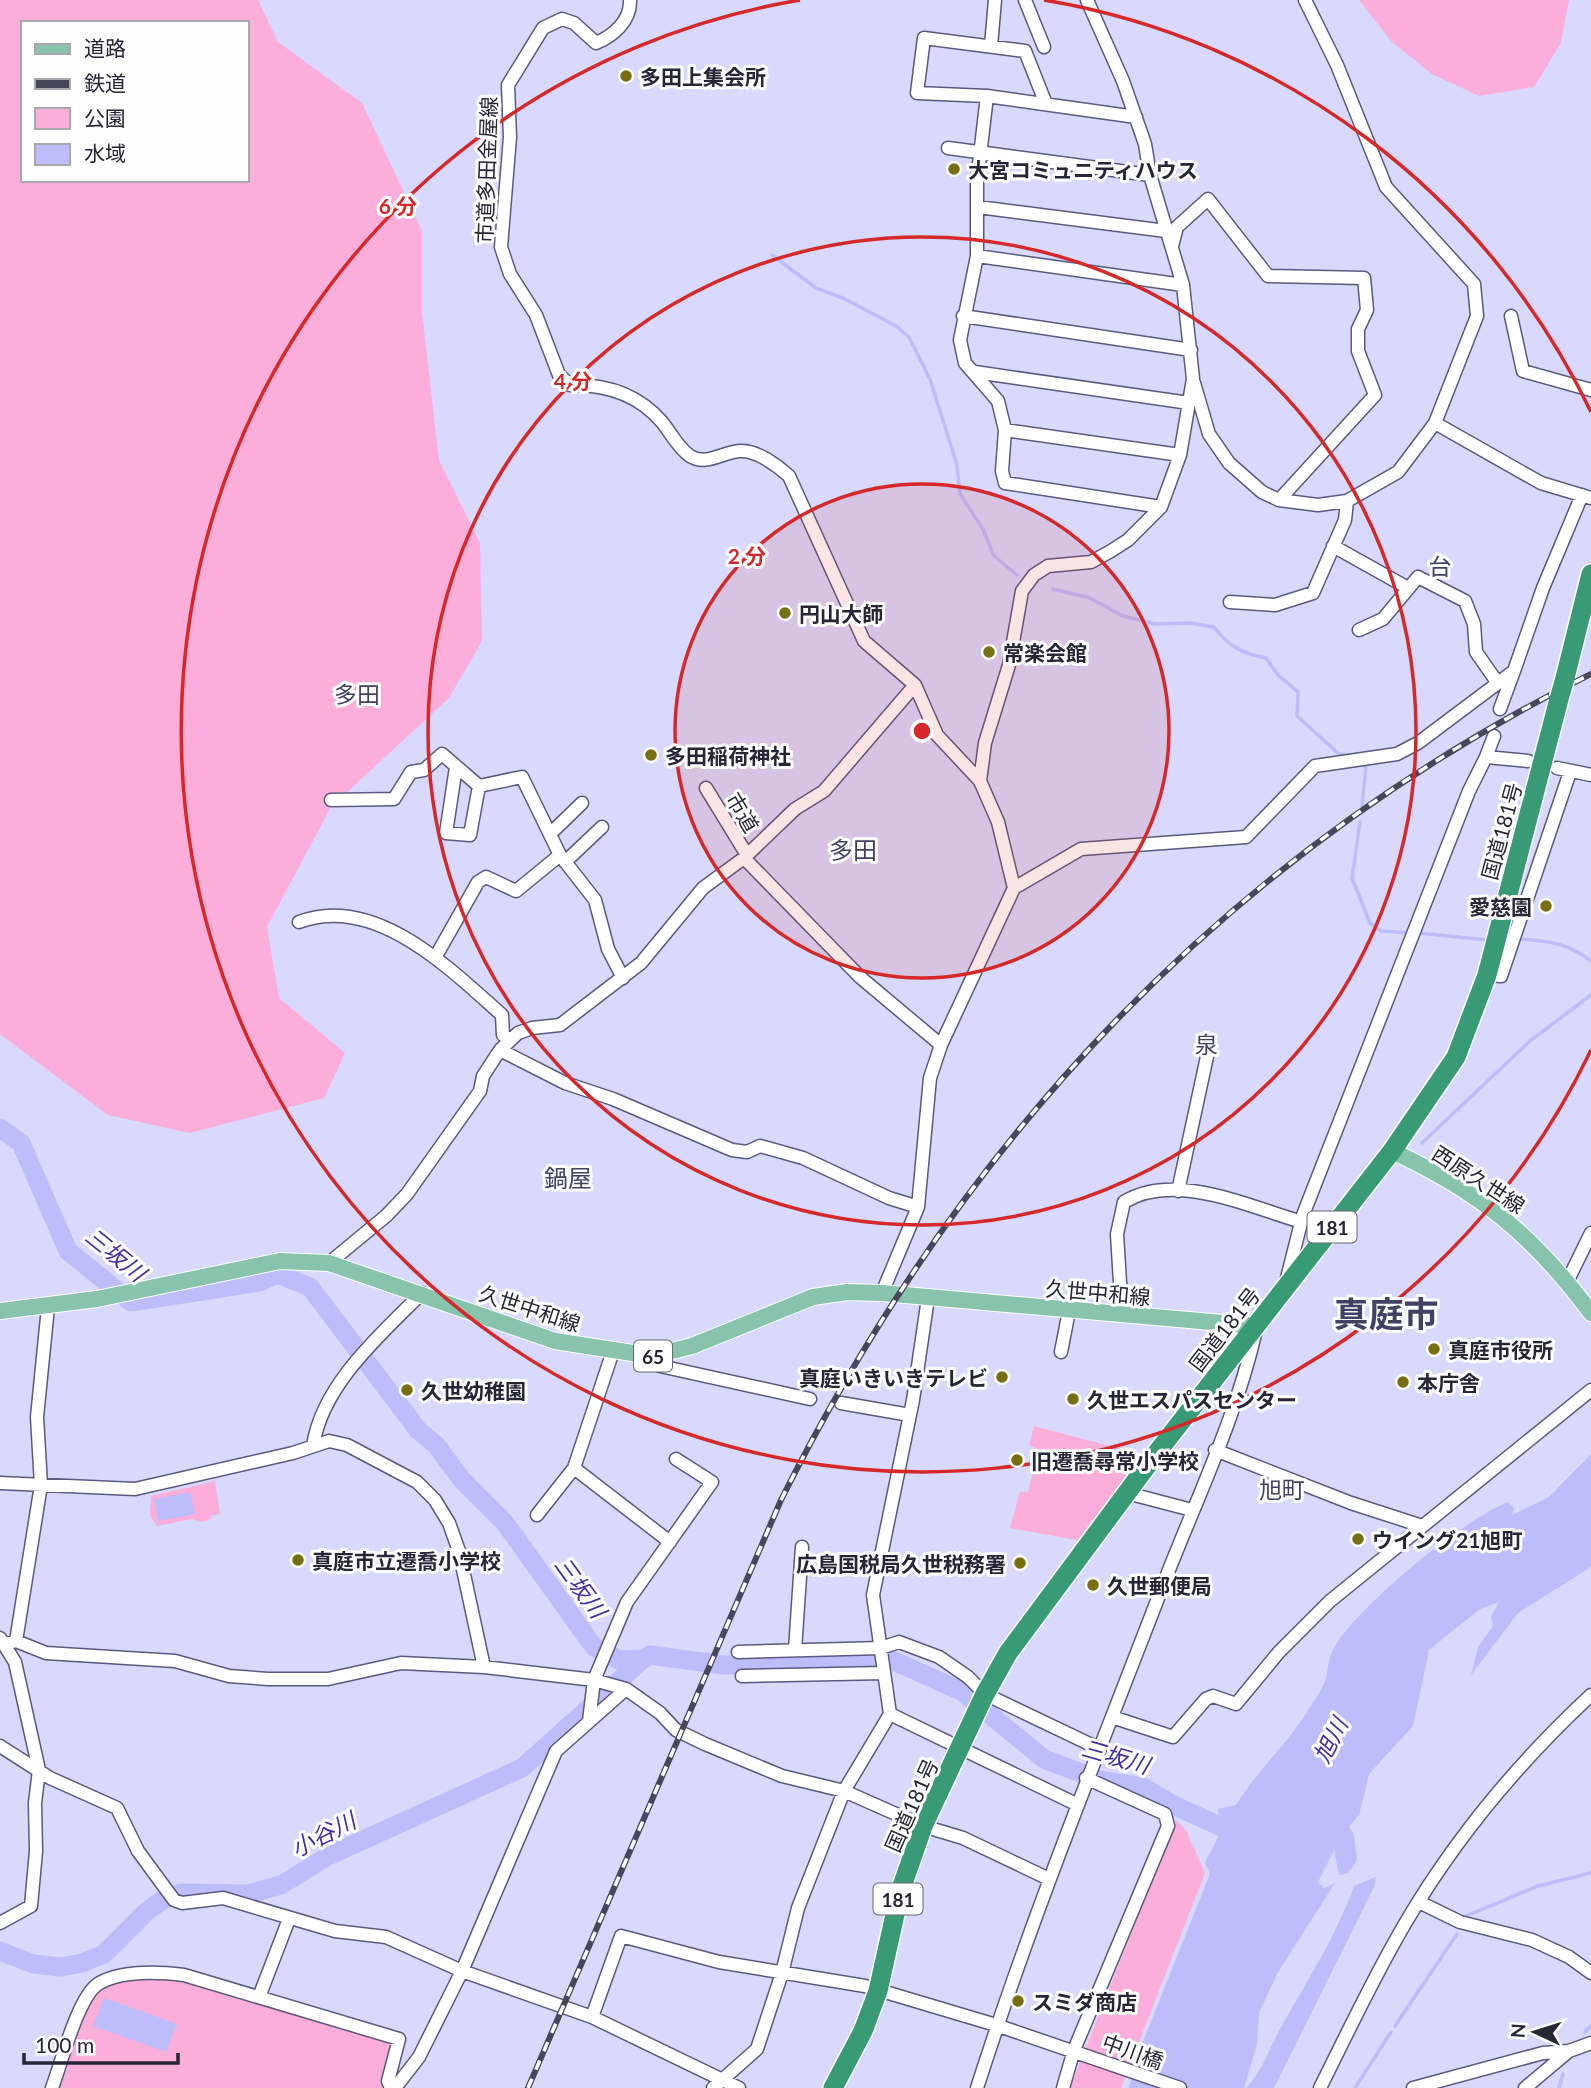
<svg xmlns="http://www.w3.org/2000/svg" width="1591" height="2088" font-family="Lato,'Noto Sans JP',sans-serif">
<style>
.green{fill:#faaed9;fill-rule:evenodd}
.water{fill:#bdbdfc}
.lines{fill:none;stroke-linecap:round;stroke-linejoin:round}
.stream{stroke:#bdbdfc;stroke-width:3.5}
.river{stroke:#bdbdfc;stroke-width:19}
.minor-casing{stroke:#5a597e;stroke-width:15}
.major-casing{stroke:#fff;stroke-width:18}
.highway-casing{stroke:#fff;stroke-width:22}
.minor{stroke:#fff;stroke-width:12}
.major{stroke:#88c3ad;stroke-width:16}
.highway{stroke:#399b76;stroke-width:19}
.rail-casing{stroke:#47475a;stroke-width:6}
.rail{stroke:#fefefe;stroke-width:3.5;stroke-dasharray:10;stroke-linecap:butt}
.highway-bridge-casing{stroke:#fff;stroke-width:22;stroke-linecap:butt}
.highway-bridge{stroke:#399b76;stroke-width:19}
.ring{fill:none;stroke:#d62828;stroke-width:3.5}
.poi-dot{fill:#776f0f;stroke:#fefefe;stroke-width:2.5}
.labels{text-anchor:middle;dominant-baseline:central;stroke-width:6;stroke-linejoin:round;paint-order:stroke}
.shield{fill:#fefefe;stroke:#676772;stroke-width:2}
.shield-label{font-size:19px;font-weight:bold;fill:#262636}
.poi-label{font-size:21px;font-weight:bold;fill:#262636;stroke:#fefefe;text-anchor:start}
.street-label{font-size:21px;fill:#262636;stroke:#fefefe}
.neighbourhood-label{font-size:23px;fill:#424164;stroke:#fefefe}
.water-label{font-size:23px;font-style:italic;fill:#442ca1;stroke:#fefefe}
.quarter-label{font-size:24px;fill:#424164;stroke:#fefefe}
.town-label{font-size:35px;font-weight:bold;fill:#424164;stroke:#fefefe}
.centre{fill:#d62828;stroke:#fefefe;stroke-width:3.5}
.ring-label{font-size:21px;text-anchor:middle;font-weight:bold;fill:#d62828;stroke:#fefefe;stroke-width:6;stroke-linejoin:round;paint-order:stroke}
</style>
<rect width="100%" height="100%" fill="#d8d9fc"/>
<path class="green" d="M0 0H258L278 42 362 103 422 231V313L439 460 480 543 482 641 449 698 331 807 267 927 279 998 345 1053 324 1098 190 1133 108 1115 0 1034ZM23 23H247V180H23Z
M1359 0H1569L1561 43 1534 87 1479 96 1432 74 1391 41Z
M1034 1426 1147 1456 1081 1541 1010 1528 1020 1491 1028 1493 1038 1449 1029 1445Z
M215 1481 220 1514 211 1516V1519L202 1522 192 1519 157 1526 150 1515 151 1496Z
M1176 1820 1186 1830 1205 1873 1121 2088H1070Z
M172 1977 388 2040 392 2045 384 2088H55C65 2063 81 1998 107 1986 127 1977 150 1978 172 1977Z"/>
<path class="water" d="M1591 1454V1567L1518 1613 1471 1675 1478 1647 1493 1626 1491 1617 1499 1602 1480 1609 1429 1650 1413 1726 1369 1774 1359 1815 1349 1827 1354 1834 1357 1860 1348 1873 1339 1875 1334 1850 1318 1882 1324 1888 1335 1883 1277 1974 1259 2013 1257 2044 1244 2088H1129L1138 2054 1210 1874 1205 1862 1220 1834 1218 1809 1236 1805C1257 1770 1289 1743 1310 1707 1315 1699 1326 1684 1327 1674 1328 1665 1330 1653 1336 1644 1364 1602 1461 1521 1508 1502L1514 1508 1512 1515 1549 1497Z
M190 1492 195 1514 158 1521 154 1499Z
M1376 1877 1374 1887 1274 2088H1246C1262 2072 1268 2051 1279 2031 1305 1984 1336 1937 1354 1886Z
M104 1998 177 2024 166 2052 93 2026Z"/>
<g class="lines">
<path class="stream" d="M772 255 816 288 845 299 896 326 909 337 930 379 957 465 960 494 983 529 994 556 1017 575
M1053 589 1090 598 1123 616 1155 624 1190 623 1214 627C1229 647 1242 653 1266 658L1278 675 1298 692 1297 716 1339 754 1348 756
M1362 806 1366 766
M1360 822 1352 878 1370 923 1381 931 1411 933
M1418 933 1488 940
M1519 939C1548 941 1568 943 1591 961
M1422 1143 1530 1041 1591 995
M1466 1916 1538 1886 1591 1873
M1395 2026 1457 1934
M1585 2032 1591 2026
M1355 2088 1391 2032
M1559 2088 1563 2074"/>
<path class="river" d="M0 1128 21 1143 68 1251 131 1302 260 1282 277 1274 310 1287 418 1430 436 1445 462 1480 505 1523 594 1647 619 1660 643 1659 650 1655 724 1665 894 1661 961 1691 1044 1759 1099 1780 1143 1787 1175 1806 1242 1836
M0 1951 33 1964 61 1967 82 1963 104 1954 147 1911 164 1899 181 1893 248 1894 281 1885 328 1856 522 1768 643 1659"/>
<g class="minor-casing">
<path id="minor" d="M630 0C631 21 613 36 596 43L574 23 562 19 543 28 508 85 510 137 501 247 510 274 536 315 559 375 570 385C605 384 638 394 662 422 671 433 678 448 690 456 707 467 725 450 742 451 758 451 778 466 789 476L864 641 915 685 937 735 980 781 998 822 1014 888
M1025 0 1044 47
M991 46 995 0
M987 96 917 93 924 38 1025 51 1046 104
M1136 117 987 96 977 181V256L960 340 965 363 998 401 1005 430 1002 471 1005 483 1161 507
M948 148 1150 175
M978 207 1166 231
M1172 246 1177 227 1208 199 1268 276 1364 278 1367 310 1358 329V351L1375 395 1279 500
M977 256 1183 285
M963 316 1191 350
M1511 316 1523 371 1591 390
M975 372 1189 403
M1194 383 1209 434 1229 463 1262 492 1279 500 1318 505 1347 501 1398 472 1435 423 1477 316 1474 284 1386 187 1337 65 1305 0
M1435 423 1541 483 1591 498
M1005 430 1180 455
M1333 546 1408 588
M1230 602 1275 605 1313 593 1345 520 1347 501
M1359 630 1383 619 1418 577 1465 601 1474 624 1476 652 1497 682
M1500 709 1514 671
M1486 757 1494 736
M456 767 446 833 470 835 479 786
M1557 768 1591 775
M980 781 985 743 1009 665 1022 591 1034 575 1048 566 1091 562 1111 551 1128 540 1161 507 1180 455 1193 379 1183 285 1150 175 1145 144 1123 81 1087 0
M706 788 747 855
M331 800 394 799 411 772 424 770 442 754 479 786 522 777 560 855 595 900 608 949 623 978
M550 834 582 803
M744 858 860 977 941 1045
M565 862 602 827
M299 922C375 893 450 969 502 1015L503 1035 510 1040
M436 956 478 882 486 877 516 891 560 855
M1487 975 1501 976 1570 772
M500 1050 565 1083 613 1099 732 1150 747 1152 760 1146 803 1158 889 1198 918 1207
M1178 1191 1208 1052
M329 1263 386 1216 407 1194 480 1091 483 1076 500 1050 518 1033 532 1028 560 1025 641 963 703 888 744 858 795 809 824 791 915 685
M1286 1282 1303 1215 1469 791 1486 757 1528 761
M1567 1282 1591 1233
M882 1293 918 1207 930 1078 941 1045 1014 888 1081 849 1246 837 1315 766 1397 754 1418 743 1514 671 1543 588 1582 495
M1122 1315 1117 1234 1124 1202C1175 1171 1250 1207 1302 1222
M1061 1352 1069 1311
M652 1356 660 1366 810 1399
M841 1403 910 1415
M313 1446C322 1385 380 1335 422 1293
M1215 1450 1351 1503 1422 1526
M574 1468 670 1542
M0 1483 135 1489 293 1453 329 1441 347 1445 417 1482 435 1500 449 1523 459 1551 484 1667
M1127 1493 1192 1510
M537 1515 574 1468 613 1351
M16 1641 41 1485 37 1417 48 1307
M5 1644 16 1641 46 1653 175 1661 229 1676 268 1679H328L401 1663 484 1667 594 1680 626 1689 660 1713 676 1730 705 1744 782 1776 844 1791 923 1826 963 1838 1049 1879
M795 1650 802 1547
M738 1652 881 1648 899 1642 939 1657 968 1677 985 1694 1100 1749
M742 1676 884 1673
M890 1714 1076 1804
M1112 1717 1173 1737 1206 1699 1213 1696 1236 1704 1279 1652 1330 1601 1591 1390
M589 1721 594 1680 627 1602 712 1482 676 1459
M0 1746 50 1778 117 1808 138 1851 174 1900 182 1903 223 1898 335 1931 386 1937 462 1971 592 2017 739 2088
M1419 1902 1460 1922 1532 1940 1569 1957 1591 1973
M0 1923 31 1906 36 1851 35 1803 39 1770 15 1662 0 1638
M259 1997 289 1919
M592 2017 621 1936 719 1962 865 1986 996 2025 1180 2088
M52 2088C61 2064 78 1997 98 1984 121 1970 159 1972 184 1975L399 2039 388 2081 391 2088
M395 2088 419 2057 462 1971 556 1751 626 1689
M713 2088 757 2049 782 1973 798 1908 844 1791 890 1714 873 1595 913 1400 928 1298
M977 2088C1032 1916 1100 1749 1165 1580 1197 1498 1237 1415 1256 1330
M1063 2088 1074 2050 1168 1826 1165 1814 1086 1778
M1320 2088C1348 2032 1374 1976 1406 1922 1455 1839 1520 1761 1591 1695
M1413 2088 1543 2053 1569 2051
M1525 2088 1569 2051 1591 2043"/>
</g>
<g class="major-casing">
<path id="major" d="M1392 1151C1480 1192 1533 1235 1591 1313
M0 1311 97 1299 280 1261 329 1263 555 1341 652 1356 692 1346 813 1297 847 1292 882 1293 1257 1326"/>
</g>
<g class="highway-casing">
<path id="highway" d="M1565 678 1591 574
M833 2088 863 2031 878 1991 900 1892 923 1826 985 1694 1008 1653 1155 1455 1392 1151 1456 1057 1487 975 1559 699"/>
</g>
<use href="#minor" class="minor"/>
<use href="#major" class="major"/>
<use href="#highway" class="highway"/>
<g class="rail-casing">
<path id="rail" d="M528 2088 781 1500C963 1137 1226 856 1591 674"/>
</g>
<use href="#rail" class="rail"/>
<g class="highway-bridge-casing">
<path id="highway-bridge" d="M1559 699 1565 678"/>
</g>
<use href="#highway-bridge" class="highway-bridge"/>
</g>
<circle cx="922" cy="731" r="247" fill="#d62828" fill-opacity=".12"/>
<g class="ring">
<circle cx="922" cy="731" r="247"/>
<circle cx="922" cy="731" r="494"/>
<path d="M1591 1050A741 741 0 1 1 800 0M1044 0A741 741 0 0 1 1591 412"/>
</g>
<g class="poi-dot">
<circle cx="626" cy="76" r="7"/>
<circle cx="954" cy="169" r="7"/>
<circle cx="785" cy="613" r="7"/>
<circle cx="989" cy="652" r="7"/>
<circle cx="651" cy="755" r="7"/>
<circle cx="1546" cy="906" r="7"/>
<circle cx="1434" cy="1349" r="7"/>
<circle cx="1002" cy="1377" r="7"/>
<circle cx="1403" cy="1382" r="7"/>
<circle cx="407" cy="1390" r="7"/>
<circle cx="1073" cy="1399" r="7"/>
<circle cx="1017" cy="1460" r="7"/>
<circle cx="1358" cy="1539" r="7"/>
<circle cx="298" cy="1560" r="7"/>
<circle cx="1020" cy="1563" r="7"/>
<circle cx="1093" cy="1585" r="7"/>
<circle cx="1018" cy="2001" r="7"/>
</g>
<g class="labels">
<g class="shield">
<rect x="1307.5" y="1211.5" width="49" height="31" rx="5"/>
<rect x="634" y="1340.5" width="38" height="31" rx="5"/>
<rect x="873.5" y="1883.5" width="49" height="31" rx="5"/>
</g>
<g class="shield-label">
<text x="1332" y="1227">181</text>
<text x="653" y="1356">65</text>
<text x="898" y="1899">181</text>
</g>
<g class="poi-label">
<text x="640" y="76">多田上集会所</text>
<text x="968" y="169">大宮コミュニティハウス</text>
<text x="799" y="613">円山大師</text>
<text x="1003" y="652">常楽会館</text>
<text x="665" y="755">多田稲荷神社</text>
<text x="1532" y="906" text-anchor="end">愛慈園</text>
<text x="1448" y="1349">真庭市役所</text>
<text x="988" y="1377" text-anchor="end">真庭いきいきテレビ</text>
<text x="1417" y="1382">本庁舎</text>
<text x="421" y="1390">久世幼稚園</text>
<text x="1087" y="1399">久世エスパスセンター</text>
<text x="1031" y="1460">旧遷喬尋常小学校</text>
<text x="1372" y="1539">ウイング21旭町</text>
<text x="312" y="1560">真庭市立遷喬小学校</text>
<text x="1006" y="1563" text-anchor="end">広島国税局久世税務署</text>
<text x="1107" y="1585">久世郵便局</text>
<text x="1032" y="2001">スミダ商店</text>
</g>
<g class="street-label">
<text transform="translate(486 170) rotate(-88)">市道多田金屋線</text>
<text transform="translate(743 812) rotate(59)">市道</text>
<text transform="translate(1501 831) rotate(-75)">国道181号</text>
<text transform="translate(1479 1179) rotate(33)">西原久世線</text>
<text transform="translate(1098 1292) rotate(5)">久世中和線</text>
<text transform="translate(530 1308) rotate(18)">久世中和線</text>
<text transform="translate(1224 1329) rotate(-52)">国道181号</text>
<text transform="translate(911 1805) rotate(-66)">国道181号</text>
<text transform="translate(1133 2051) rotate(20)">中川橋</text>
</g>
<g class="neighbourhood-label">
<text x="1440" y="566">台</text>
<text x="357" y="694">多田</text>
<text x="1206" y="1044">泉</text>
<text x="1282" y="1489">旭町</text>
</g>
<g class="water-label">
<text transform="translate(116 1254) rotate(39)">三坂川</text>
<text transform="translate(581 1587) rotate(54)">三坂川</text>
<text transform="translate(1330 1740) rotate(-63)">旭川</text>
<text transform="translate(1116 1756) rotate(16)">三坂川</text>
<text transform="translate(323 1834) rotate(-27)">小谷川</text>
</g>
<g class="quarter-label">
<text x="853" y="849">多田</text>
<text x="568" y="1177">鍋屋</text>
</g>
<g class="town-label">
<text x="1386" y="1313">真庭市</text>
</g>
</g>
<circle cx="922" cy="731" r="10" class="centre"/>
<g class="ring-label">
<text x="398" y="214">6 分</text>
<text x="573" y="389">4 分</text>
<text x="747" y="564">2 分</text>
</g>
<rect x="21" y="21" width="228" height="161" fill="#fefefe" stroke="#a8a8ae" stroke-width="2"/>
<rect x="35" y="44" width="35" height="10" fill="#88c3ad" stroke="#a8a8ae" stroke-width="2"/>
<text x="84" y="56" font-size="21" fill="#262636">道路</text>
<rect x="35" y="79" width="35" height="10" fill="#47475a" stroke="#a8a8ae" stroke-width="2"/>
<text x="84" y="91" font-size="21" fill="#262636">鉄道</text>
<rect x="35" y="108" width="35" height="21" fill="#faaed9" stroke="#a8a8ae" stroke-width="2"/>
<text x="84" y="126" font-size="21" fill="#262636">公園</text>
<rect x="35" y="144" width="35" height="21" fill="#bdbdfc" stroke="#a8a8ae" stroke-width="2"/>
<text x="84" y="161" font-size="21" fill="#262636">水域</text>
<g transform="translate(1535 2032) rotate(274)" stroke="#fefefe" stroke-width="5" paint-order="stroke">
<path d="M0-5L12 26L0 18L-12 26Z" fill="#262636"/>
<text y="-10" font-size="19" font-weight="bold" text-anchor="middle" fill="#262636">N</text>
</g>
<path d="M24 2053v10h154v-10" fill="none" stroke="#262636" stroke-width="3.5"/>
<text x="35" y="2053" font-size="21" fill="#262636" stroke="#fefefe" stroke-width="5" paint-order="stroke">100 m</text>
</svg>
